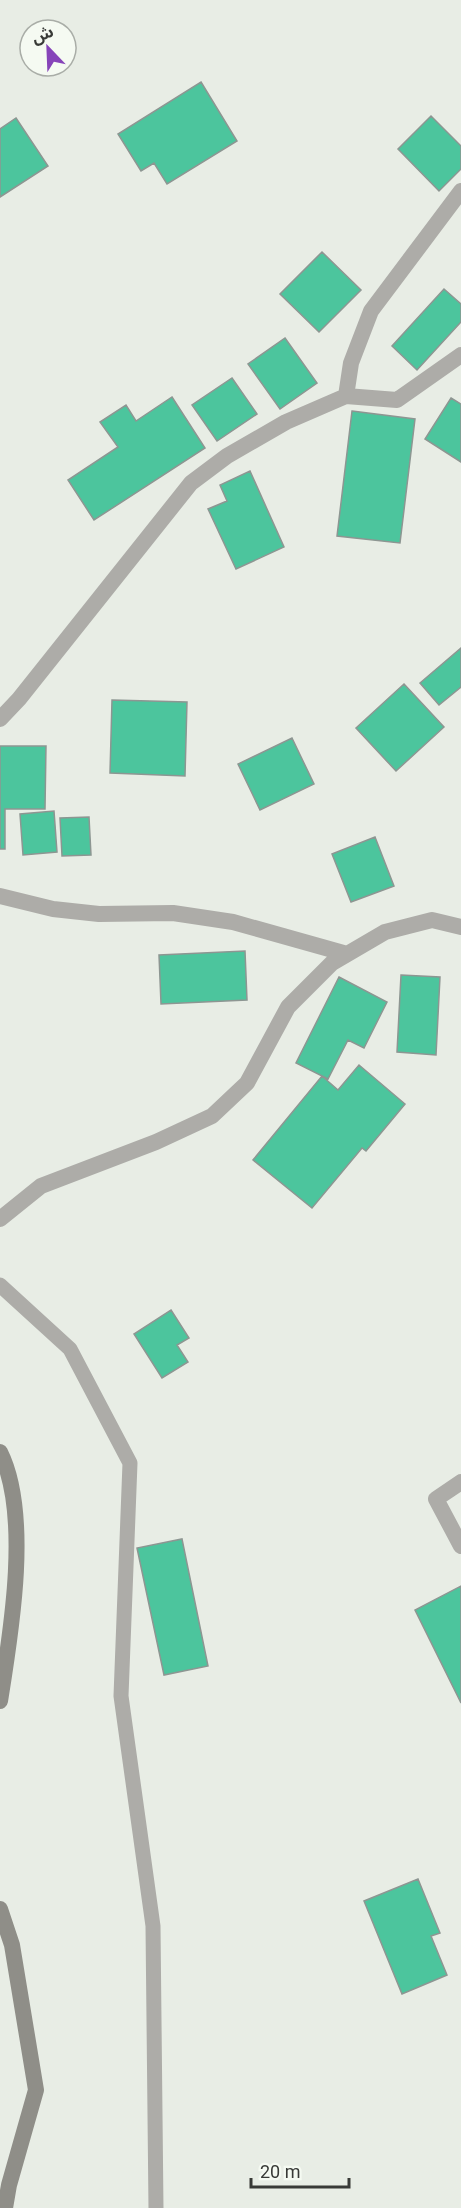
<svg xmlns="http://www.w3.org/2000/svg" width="461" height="2208" font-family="Roboto,'Noto Sans Arabic',sans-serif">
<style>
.building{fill:#4cc59d;stroke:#8d9692;stroke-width:1.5}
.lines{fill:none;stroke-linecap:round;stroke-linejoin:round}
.service{stroke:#adaca8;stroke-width:15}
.minor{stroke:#adaca8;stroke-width:16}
.secondary{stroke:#8f8e88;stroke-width:16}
</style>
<rect width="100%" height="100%" fill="#e8ede5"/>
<path class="building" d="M201 82 237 141 167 184 154 163 141 171 118 134Z
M431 116 461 146V169L439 191 398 149Z
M16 118 48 166 0 197V129Z
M322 252 361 290 319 332 280 294Z
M444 289 461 304V322L417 370 392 346Z
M285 338 317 383 280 409 248 364Z
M232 378 257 414 217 441 192 405Z
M172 397 205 448 94 520 68 480 118 447 100 422 126 405 136 421Z
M451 398 461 404V462L425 439Z
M352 411 415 419 400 543 337 536Z
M250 471 284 547 236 569 208 509 227 501 220 485Z
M461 648V687L439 705 420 683Z
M404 684 444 727 396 771 356 728Z
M112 700 187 702 185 776 110 773Z
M292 738 314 784 260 810 238 764Z
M0 746H46L45 809H5V849H0Z
M54 811 57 852 23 855 20 814Z
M89 817 91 855 62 856 60 818Z
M375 837 394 886 351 902 332 854Z
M245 951 247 1000 161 1004 159 955Z
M401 975 440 977 436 1055 397 1052Z
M339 977 387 1002 364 1048 348 1040 328 1079 296 1063Z
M359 1065 405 1104 366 1151 362 1148 312 1208 253 1160 322 1076 338 1090Z
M171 1310 189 1338 177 1345 188 1362 162 1378 134 1334Z
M182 1539 208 1666 164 1675 137 1548Z
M461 1586V1703L415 1610Z
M418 1879 440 1933 431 1936 447 1975 402 1994 364 1901Z"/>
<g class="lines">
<path class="service" d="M0 1285 70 1349 130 1463 121 1696 153 1926 156 2208"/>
<path class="minor" d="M346 396 351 363 371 311 461 191
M0 719 19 699 191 483 227 456 286 422 346 396 397 400 461 355
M0 896 53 909 99 914 173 913 233 922 347 954
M0 1219 41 1186 156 1142 212 1116 247 1083 288 1007 332 963 385 932 432 920 461 927
M461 1482 436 1499 461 1546"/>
<path class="secondary" d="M0 1452C31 1514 11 1633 0 1701
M0 1909 12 1945 36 2090 9 2185 5 2208"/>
</g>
<g transform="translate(48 48) rotate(337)"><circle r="28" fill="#f5faf2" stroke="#a9ada7" stroke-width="1.5"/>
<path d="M0-4.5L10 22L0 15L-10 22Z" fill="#8644b9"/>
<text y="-9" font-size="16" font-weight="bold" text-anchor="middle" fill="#383a37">ش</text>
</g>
<path d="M251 2178v9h98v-9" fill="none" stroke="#383a37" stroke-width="3"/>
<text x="260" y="2178" font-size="18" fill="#383a37" stroke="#f5faf2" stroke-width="4.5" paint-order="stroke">20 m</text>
</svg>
